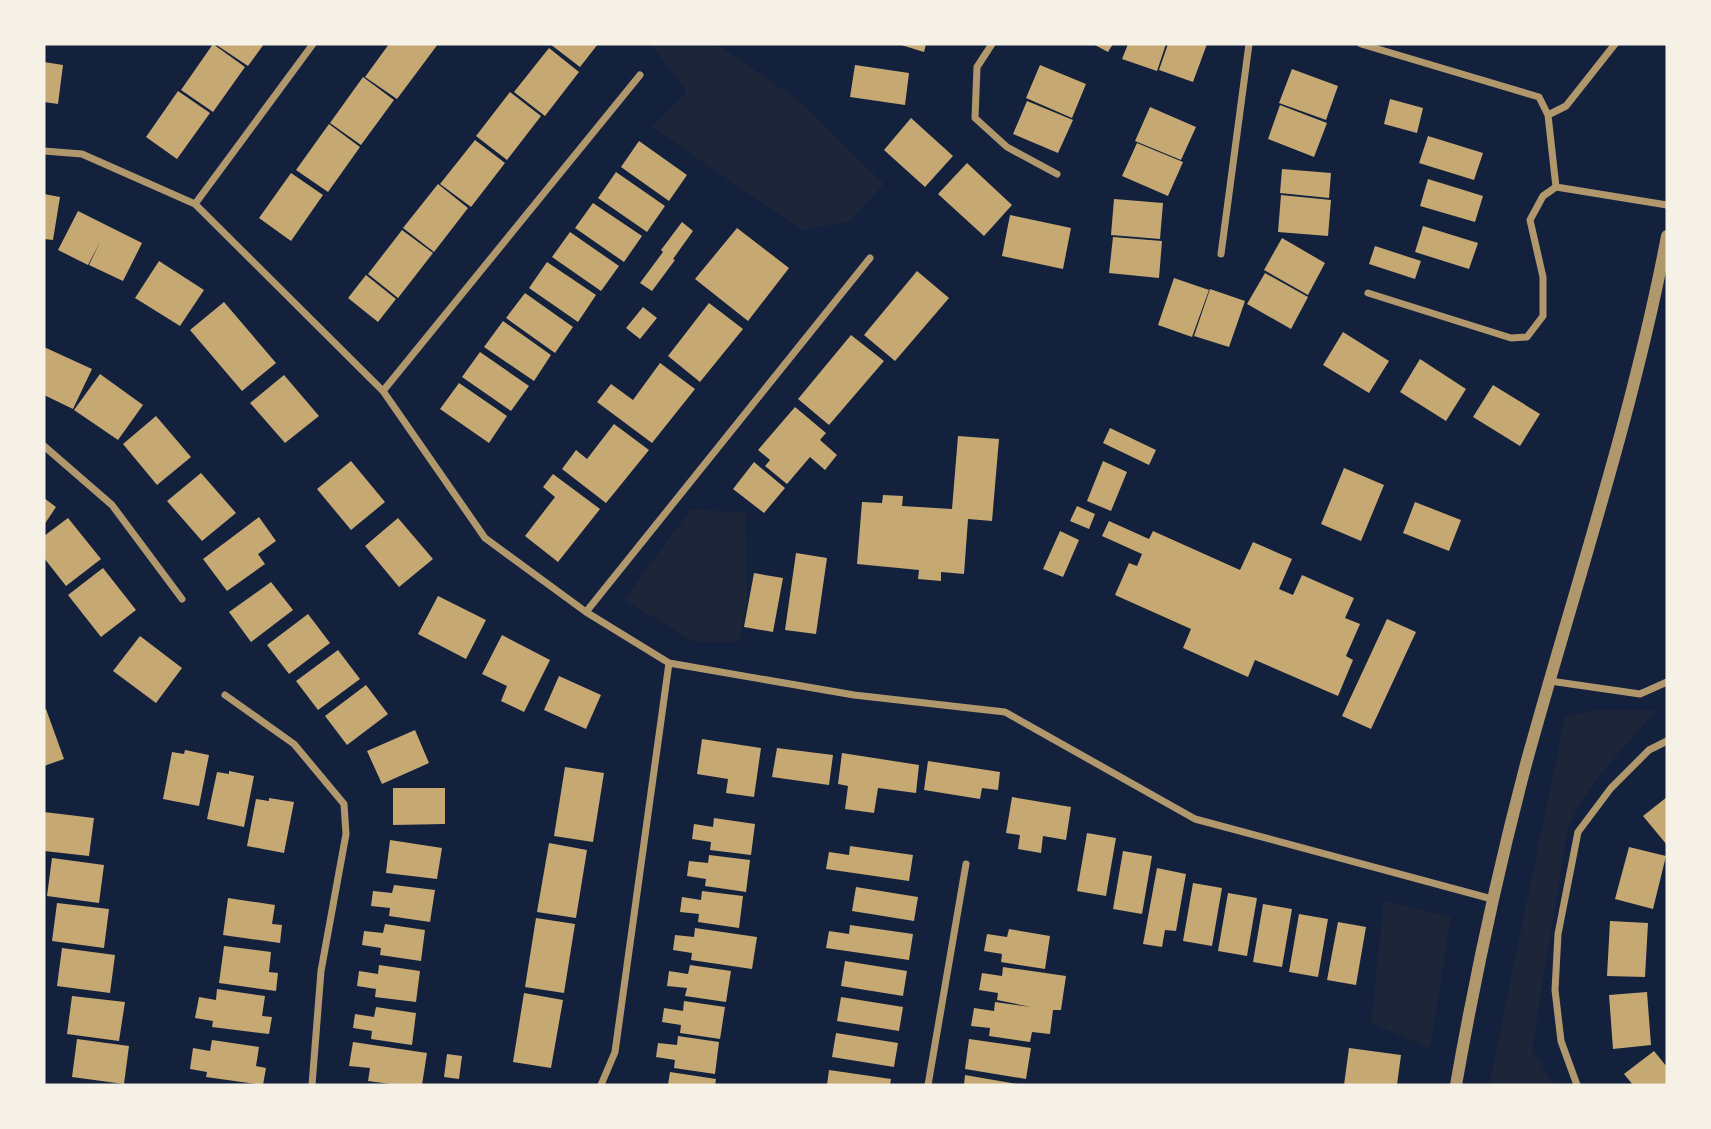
<svg xmlns="http://www.w3.org/2000/svg" width="1711" height="1129" font-family="'Sofia Sans Condensed',sans-serif">
<style>
.green{fill:#1d2539}
.building{fill:#c6a872}
.lines{fill:none;stroke-linecap:round;stroke-linejoin:round}
.minor{stroke:#b1986c;stroke-width:7}
.tertiary{stroke:#b1986c;stroke-width:12}
</style>
<rect width="100%" height="100%" fill="#14213d"/>
<path class="green" d="M651 44H716L798 100 884 184 850 221 802 230 652 127 687 92Z
M691 509 746 513 747 601 739 642H695L624 600Z
M1593 710H1656L1598 777 1568 825 1532 1050 1555 1085H1489L1565 717Z
M1384 900 1451 917 1430 1048 1371 1023Z"/>
<path class="building" d="M213 44 245 67 213 112 181 90Z
M215 44H264L248 66Z
M389 44H438L397 99 365 77Z
M550 44H598L580 67Z
M898 44H926L924 52Z
M1093 44H1113L1108 52Z
M1128 44H1166L1157 71 1122 59Z
M1168 44H1207L1193 82 1159 70Z
M549 48 579 72 545 116 514 92Z
M44 62 63 65 58 104 44 102Z
M855 65 909 73 905 105 850 97Z
M1040 65 1086 84 1072 118 1026 98Z
M1292 69 1338 86 1326 120 1279 103Z
M363 77 394 100 361 145 330 123Z
M178 91 210 113 177 159 146 137Z
M510 92 541 116 507 160 476 136Z
M1390 99 1423 108 1417 133 1384 124Z
M1027 101 1073 120 1058 153 1013 134Z
M1280 105 1327 123 1314 157 1268 139Z
M1150 107 1196 127 1181 160 1135 141Z
M911 118 953 156 925 187 884 150Z
M329 124 360 147 328 192 296 170Z
M1428 136 1483 153 1474 180 1419 163Z
M475 140 505 163 471 207 440 184Z
M639 141 687 175 669 201 621 167Z
M1137 143 1183 162 1168 196 1122 176Z
M967 163 1012 205 984 236 938 194Z
M1282 169 1331 173 1329 198 1280 193Z
M616 172 665 206 647 232 598 198Z
M291 173 323 195 291 241 259 218Z
M1428 179 1483 196 1475 222 1420 206Z
M438 184 468 208 434 252 403 228Z
M44 194 60 197 53 240 44 239Z
M1281 195 1331 200 1328 236 1278 232Z
M1114 199 1163 203 1160 239 1111 235Z
M593 203 642 236 624 262 575 228Z
M78 211 142 243 123 281 89 265 100 242 88 265 58 250Z
M1010 215 1071 228 1063 269 1002 256Z
M682 222 693 231 673 259 675 260 652 291 640 283 663 252 661 250Z
M1423 226 1478 243 1469 269 1415 252Z
M737 228 789 268 748 321 695 279Z
M402 230 433 253 398 298 368 274Z
M570 232 619 266 601 291 552 257Z
M1113 237 1162 241 1159 278 1109 273Z
M1282 238 1325 263 1308 295 1264 270Z
M1375 246 1421 261 1415 279 1369 264Z
M159 261 204 290 180 326 135 298Z
M547 262 596 295 578 322 529 288Z
M917 271 949 298 895 361 864 335Z
M1265 273 1308 297 1291 329 1247 304Z
M366 275 396 299 378 322 348 298Z
M1174 278 1209 290 1192 337 1158 325Z
M1210 289 1245 301 1229 347 1194 336Z
M525 293 573 327 555 353 506 318Z
M224 302 276 363 242 391 190 330Z
M709 303 743 329 700 382 668 356Z
M643 307 657 318 640 339 626 328Z
M503 321 551 355 534 381 484 347Z
M1343 332 1389 361 1369 393 1323 365Z
M851 335 884 361 829 425 798 399Z
M44 347 92 369 73 409 44 395Z
M480 352 529 386 511 411 462 377Z
M1420 359 1466 389 1446 421 1400 392Z
M660 363 695 389 652 443 597 402 611 384 633 400Z
M100 374 143 405 118 440 74 410Z
M284 375 319 416 285 443 250 403Z
M459 383 507 416 489 443 440 409Z
M1493 385 1540 414 1520 446 1473 417Z
M795 407 826 433 820 440 837 455 825 470 810 457 787 484 765 466 770 460 758 450Z
M156 416 191 457 157 485 123 444Z
M614 424 649 450 606 503 562 469 576 450 587 459Z
M1110 428 1156 450 1149 465 1103 443Z
M958 436 999 439 992 521 968 519 964 574 941 572V581L918 579 919 570 857 564 862 502 882 503 883 495 903 496 902 506 952 509Z
M351 461 385 502 351 530 317 489Z
M1103 461 1127 472 1111 511 1087 501Z
M754 462 785 488 764 513 733 489Z
M1344 468 1384 485 1361 541 1321 524Z
M201 473 236 513 202 541 167 501Z
M553 474 600 509 558 562 525 536 555 497 543 487Z
M44 498 56 507 44 525Z
M1415 502 1461 520 1449 551 1403 533Z
M1077 506 1095 514 1089 529 1070 521Z
M259 517 276 541 258 554 265 564 227 591 203 559Z
M68 518 101 559 66 586 44 558V536Z
M398 518 433 559 399 587 365 546Z
M1109 521 1149 539 1153 531 1240 570 1253 542 1292 559 1279 589 1293 595 1302 575 1354 598 1345 618 1360 624 1346 656 1353 660 1338 696 1255 660 1248 677 1183 648 1191 629 1115 595 1129 563 1137 566 1142 554 1102 536Z
M1060 531 1079 540 1063 577 1043 569Z
M796 553 827 558 816 634 785 630Z
M103 568 136 610 101 637 68 595Z
M754 573 783 578 773 632 744 627Z
M271 582 293 610 251 642 229 612Z
M438 596 486 620 466 659 418 634Z
M308 614 330 643 289 674 267 645Z
M1387 619 1416 632 1371 729 1342 716Z
M502 635 550 660 524 712 501 701 507 686 482 674Z
M140 636 182 668 156 703 113 671Z
M338 650 360 679 318 710 296 681Z
M559 676 601 695 586 729 544 710Z
M366 685 388 714 347 745 325 716Z
M46 709 64 759 44 766V710Z
M415 730 429 763 382 784 367 751Z
M702 739 761 748 754 797 726 793 728 779 697 774Z
M777 748 833 755 829 785 772 777Z
M185 750 209 755 199 806 163 799 172 752 184 754Z
M842 753 919 765 916 793 878 788 874 813 845 809 848 786 838 784Z
M928 761 1000 772 998 790 982 788 980 799 924 790Z
M565 767 604 773 593 842 554 836Z
M229 771 254 776 244 827 207 819 217 772 229 774Z
M393 788H445V824L393 825Z
M1012 797 1071 807 1066 840 1043 836 1041 853 1018 849 1020 835 1006 833Z
M1667 797V845L1643 816Z
M269 798 294 802 284 853 247 846 256 799 269 801Z
M44 812 94 818 89 856 44 851Z
M714 818 755 824 751 855 710 850 711 842 692 839 694 824 713 827Z
M1087 833 1116 838 1106 896 1077 891Z
M390 840 442 848 437 879 386 873Z
M549 843 587 850 576 918 537 912Z
M850 846 913 855 909 881 826 869 829 852 849 855Z
M1629 847 1666 856 1653 909 1615 899Z
M1123 851 1152 856 1142 914 1113 909Z
M709 855 750 860 746 892 705 886 706 879 687 876 689 861 708 863Z
M52 858 104 865 99 903 47 896Z
M1157 868 1186 874 1176 931 1165 930 1162 947 1143 944Z
M1193 883 1222 888 1212 946 1183 941Z
M394 885 435 890 430 922 389 916 390 908 371 906 373 891 392 893Z
M856 887 918 897 914 921 852 911Z
M702 891 743 896 739 928 698 922 699 914 680 912 682 897 701 900Z
M1228 893 1257 898 1247 956 1218 951Z
M228 898 275 905 272 924 282 925 280 943 223 935Z
M57 903 109 909 104 948 52 941Z
M1263 904 1292 909 1282 967 1253 962Z
M1299 914 1328 919 1318 977 1289 972Z
M536 918 575 924 564 993 525 987Z
M1610 921 1648 923 1645 977 1607 976Z
M1338 922 1366 927 1356 985 1327 980Z
M385 924 425 930 421 961 380 955 381 948 362 945 364 931 383 933Z
M850 925 913 934 909 960 826 948 829 931 849 934Z
M695 928 757 937 752 969 691 960 692 953 673 950 675 935 694 937Z
M1009 929 1050 936 1045 969 1001 962 1002 954 984 951 987 934 1007 937Z
M224 946 271 952 269 972 278 973 276 991 219 983Z
M62 948 115 955 110 993 57 986Z
M845 961 907 971 903 996 841 986Z
M379 965 420 971 416 1002 375 997 376 989 357 986 359 971 378 974Z
M690 965 731 971 726 1002 685 996 687 988 667 986 669 971 688 974Z
M1003 967 1066 976 1061 1010H1053L1050 1034 1032 1032 1030 1042 989 1036 990 1028 971 1026 974 1008 994 1011 995 1002 1031 1007 997 1000 998 993 979 990 982 973 1002 976Z
M217 989 265 996 262 1016 272 1017 269 1034 212 1027 213 1021 195 1018 199 997 216 1000Z
M1647 992 1651 1045 1613 1049 1609 995Z
M524 993 563 1000 551 1068 513 1062Z
M72 996 125 1002 119 1041 67 1034Z
M841 997 903 1007 899 1031 837 1021Z
M684 1001 725 1007 720 1039 680 1033 681 1025 662 1022 664 1008 683 1011Z
M376 1007 416 1013 412 1045 371 1039 372 1031 353 1028 355 1014 374 1017Z
M836 1033 898 1043 894 1067 832 1057Z
M678 1036 719 1042 715 1074 674 1068 675 1060 656 1057 658 1043 677 1045Z
M77 1039 129 1046 124 1084 72 1077Z
M969 1039 1031 1048 1026 1079 965 1069Z
M212 1040 259 1047 256 1066 266 1068 263 1085 206 1077 207 1072 190 1069 193 1048 210 1051Z
M353 1042 427 1053 422 1085H398L368 1081 370 1068 349 1066Z
M1349 1048 1401 1055 1397 1085H1344Z
M1654 1051 1667 1067V1085H1633L1624 1074Z
M447 1054 462 1056 459 1079 444 1077Z
M829 1070 891 1079 890 1085H827Z
M670 1072 716 1079 715 1085H668Z
M965 1075 1017 1084V1085H964Z"/>
<g class="lines">
<path class="minor" d="M992 44 977 67 975 118 1007 147 1057 174
M1361 44 1539 97 1548 115 1556 187 1543 196 1530 220 1543 277V316L1527 337 1511 338 1368 293
M1548 115 1566 106 1615 44
M44 151 82 154 195 204 383 391 485 538 586 612 669 663 854 695 1005 712 1195 819 1492 899
M1556 187 1667 205
M195 204 313 44
M1221 254 1249 44
M383 391 640 75
M44 446 112 505 182 599
M586 612 870 258
M1550 681 1640 694 1667 682
M225 695 294 744 344 804 346 834 321 971 312 1085
M601 1085 615 1052 669 663
M928 1085 966 864
M1577 1085 1561 1041 1555 990 1558 934 1578 832 1611 788 1649 750 1667 741"/>
<path class="tertiary" d="M1456 1085C1475 977 1498 870 1526 764 1574 589 1633 415 1667 236"/>
</g>
<rect width="1711" height="1129" fill="none" stroke="#f6f1e7" stroke-width="91"/>
</svg>
